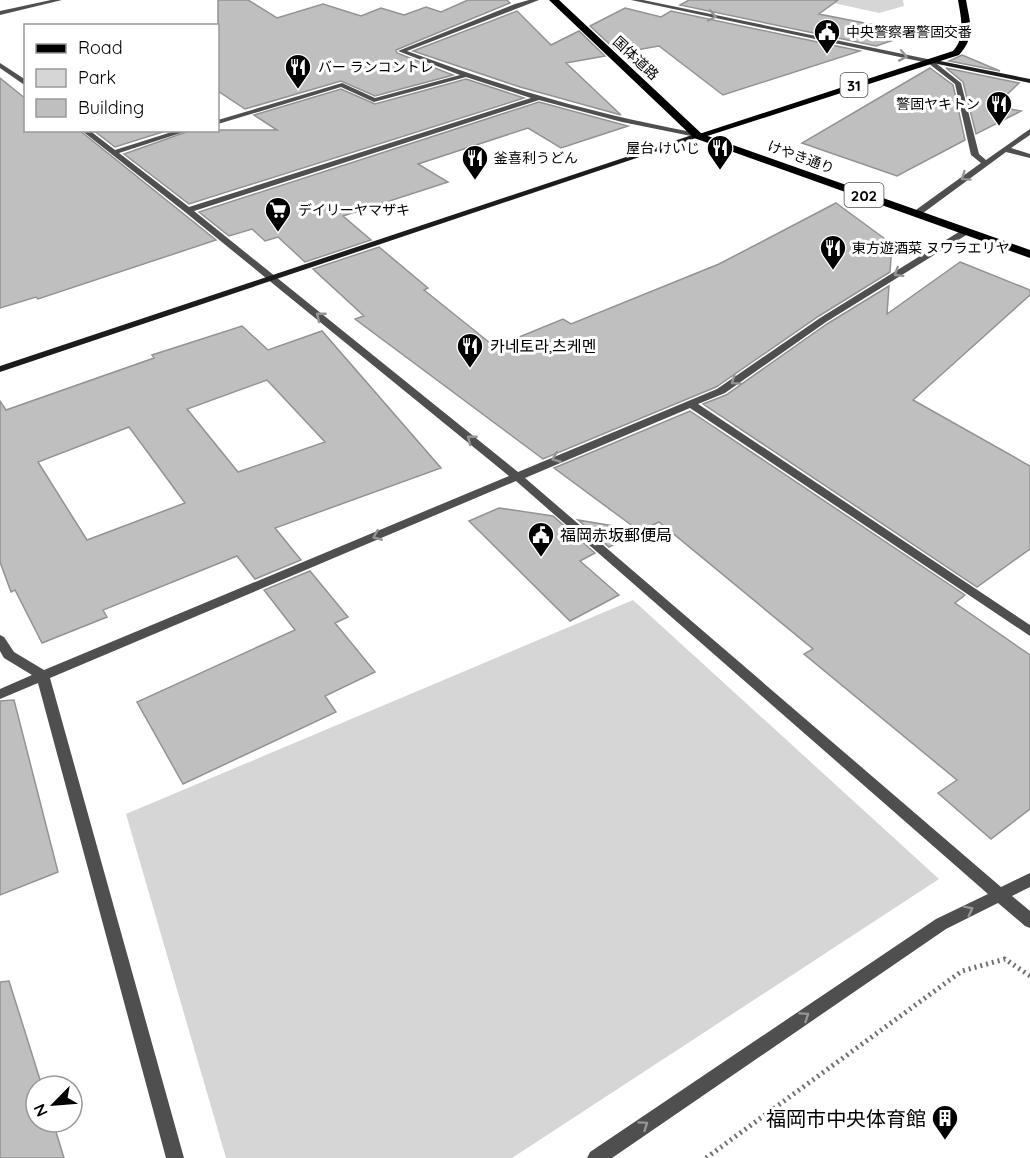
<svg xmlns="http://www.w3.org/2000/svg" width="1030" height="1158" font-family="Quicksand,'Noto Sans JP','Noto Sans KR',sans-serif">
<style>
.green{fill:#d6d6d6}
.building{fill:#bfbfbf;stroke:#939393;stroke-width:1.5;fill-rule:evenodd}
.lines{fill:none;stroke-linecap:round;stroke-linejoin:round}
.path{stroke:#717171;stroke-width:5;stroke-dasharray:2 4;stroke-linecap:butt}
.street{fill:#4f4f4f;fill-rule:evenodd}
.secondary{fill:#1c1c1c;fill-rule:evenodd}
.primary{fill:#000;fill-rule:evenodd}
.highway{fill:#000;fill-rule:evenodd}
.oneway{stroke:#959595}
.labels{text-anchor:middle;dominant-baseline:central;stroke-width:6;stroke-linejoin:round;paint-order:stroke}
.far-poi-label{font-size:14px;fill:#000;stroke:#fff;text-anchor:start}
.far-street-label{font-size:14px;fill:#000;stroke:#fff}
.shield{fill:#fff;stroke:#4c4c4c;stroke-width:1.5}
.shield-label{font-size:15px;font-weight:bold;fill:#000}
.poi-label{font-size:16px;fill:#000;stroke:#fff;text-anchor:start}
.near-poi-label{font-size:20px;fill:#000;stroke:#fff;text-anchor:end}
</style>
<rect width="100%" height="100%" fill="#fff"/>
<path class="green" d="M820 0H903L904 6 879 13Z
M633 600 939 879 512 1158H226L126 814Z"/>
<path class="building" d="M218 0H248L277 18 323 4 361 16 381 8 404 15 426 7 441 12 468 0H507L510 3 396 50 397 53 453 75 375 96 341 81 245 109 218 91Z
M689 0H838L819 14 915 33 876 46 680 5Z
M625 8 661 17 671 11 860 51 723 95 659 46 619 53 590 26Z
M517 11 551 45 579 31 605 56 566 63 621 115 520 87 413 51Z
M962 55 1000 71 949 61Z
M930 68 953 85 965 140 897 176 802 143Z
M946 68 1019 83 995 106 1021 111 976 134 963 82Z
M0 78 26 99V130H79L216 240 38 299 36 297 0 308Z
M466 79 524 98 189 204 124 154 192 130H277L254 115 341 89 375 104Z
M539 102 628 126 561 148 528 128 418 164 448 182 343 216 371 240 305 262 278 237 265 241 252 229 229 236 199 212Z
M93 130H169L115 147Z
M836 203 892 244 890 272 819 316 716 387 543 459 355 319 364 316 313 269 379 247 428 288 424 290 495 347 563 319 571 324 719 264Z
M960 262 1030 290V295L913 400 1030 466V549L977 587 703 404 726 395 827 324 889 286 887 314Z
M242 326 268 350 322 331 441 468 275 528 301 560 255 579 237 556 103 610 107 617 42 643 15 590 11 592 0 562V401L6 410 154 358 152 355ZM267 380 325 442 238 472 187 409ZM129 427 185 503 87 540 38 462Z
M690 411 965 595 955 603 1030 655V809L991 839 938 793 957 780 804 654 813 649 659 522 609 547 578 520 638 530 554 468Z
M499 508 553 516 595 553 580 561 619 595 570 621 469 521Z
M310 571 348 617 335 623 375 672 325 696 336 712 183 784 137 702 295 630 264 590Z
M14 700 58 872 0 895V701Z
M9 981 42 1086H36V1122H53L64 1158H0V982Z"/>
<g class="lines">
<path class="path" d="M706 1158 962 971 1005 959 1030 976"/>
<path class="street" d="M51 0H62L0 15V11Z
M529 0H539L407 51C466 73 526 93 588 109 625 119 663 126 701 134V138L622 122 539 100 194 211 518 472 717 389 820 318 962 230H968V234L826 322 725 393 698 404 1030 625V636L690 408 525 478 1001 887 1030 873V887L1012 896 1030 911V928L1025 926 998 903 946 929 612 1158H587L590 1152 936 919 988 894 516 481 50 678 184 1158H166L38 683 0 699V689L32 675 4 658 0 651V635L4 637 14 652 44 670 509 476 185 212 81 130H89L115 150 178 130H190L119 153 189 207 531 98 466 77 374 102 341 87 218 124V120L342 83 375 98 460 75 398 51 515 4Z
M631 0H643L932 60 961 83 979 154 986 160 1030 129V135L1011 148 1030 154V158L1006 152 919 216H913V212L981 163 971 155 955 84 928 63Z
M0 63 26 80V86L0 68Z"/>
<path class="secondary" d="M930 59 1030 79V83L928 62 927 61Z
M695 134 702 136 0 372V366Z"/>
<path class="primary" d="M958 0H966C970 23 976 36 959 55L701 138 693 136 953 51C966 37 961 18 958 0Z"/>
<path class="highway" d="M549 0H559L702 134 1030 250V258L694 138Z"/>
</g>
<defs><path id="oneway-chevron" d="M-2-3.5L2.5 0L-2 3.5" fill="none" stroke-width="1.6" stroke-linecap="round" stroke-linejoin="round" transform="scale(1.5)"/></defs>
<g class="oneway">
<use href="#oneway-chevron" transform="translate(712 16) rotate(12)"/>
<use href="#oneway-chevron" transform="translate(903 56) rotate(11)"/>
<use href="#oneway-chevron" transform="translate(965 177) rotate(145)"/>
<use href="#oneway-chevron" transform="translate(898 273) rotate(148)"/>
<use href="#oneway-chevron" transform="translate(320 316) rotate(-141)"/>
<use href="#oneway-chevron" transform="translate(735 381) rotate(145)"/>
<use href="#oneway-chevron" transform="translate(471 439) rotate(-141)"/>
<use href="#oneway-chevron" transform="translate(556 458) rotate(158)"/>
<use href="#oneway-chevron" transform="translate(377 536) rotate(157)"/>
<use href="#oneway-chevron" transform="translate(969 910) rotate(-27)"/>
<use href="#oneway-chevron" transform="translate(805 1016) rotate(-34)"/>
<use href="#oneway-chevron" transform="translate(644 1125) rotate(-34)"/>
</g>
<defs>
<g id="civic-pin" transform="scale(1.35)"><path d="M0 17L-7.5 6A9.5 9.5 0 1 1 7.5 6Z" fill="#000" stroke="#fff"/><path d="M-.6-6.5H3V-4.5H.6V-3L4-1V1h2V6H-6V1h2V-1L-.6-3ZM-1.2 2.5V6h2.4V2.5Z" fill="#fff"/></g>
<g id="restaurant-pin" transform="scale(1.35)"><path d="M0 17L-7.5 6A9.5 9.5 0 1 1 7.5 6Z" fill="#000" stroke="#fff"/><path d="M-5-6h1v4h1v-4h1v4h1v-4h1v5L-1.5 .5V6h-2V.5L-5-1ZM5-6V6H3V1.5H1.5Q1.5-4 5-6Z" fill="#fff"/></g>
<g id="supermarket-pin" transform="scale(1.35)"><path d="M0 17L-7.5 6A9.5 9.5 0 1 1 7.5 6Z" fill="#000" stroke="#fff"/><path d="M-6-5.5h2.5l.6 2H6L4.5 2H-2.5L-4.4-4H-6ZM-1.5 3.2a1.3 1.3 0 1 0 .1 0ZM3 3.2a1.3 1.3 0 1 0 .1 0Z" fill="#fff"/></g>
<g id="building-pin" transform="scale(1.35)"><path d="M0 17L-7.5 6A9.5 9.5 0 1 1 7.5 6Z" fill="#000" stroke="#fff"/><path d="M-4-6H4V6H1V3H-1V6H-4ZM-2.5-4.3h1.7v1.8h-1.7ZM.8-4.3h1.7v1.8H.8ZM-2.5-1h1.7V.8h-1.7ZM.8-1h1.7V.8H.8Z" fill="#fff"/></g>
</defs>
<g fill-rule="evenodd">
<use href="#civic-pin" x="827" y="32"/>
<use href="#restaurant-pin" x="298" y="67"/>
<use href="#restaurant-pin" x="999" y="104"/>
<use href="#restaurant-pin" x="720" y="148"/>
<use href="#restaurant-pin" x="475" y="158"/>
<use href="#supermarket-pin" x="278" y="210"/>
<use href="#restaurant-pin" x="833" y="248"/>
<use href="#restaurant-pin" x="470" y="346"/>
<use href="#civic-pin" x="541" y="535"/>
<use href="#building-pin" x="945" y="1118"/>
</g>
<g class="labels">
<g class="far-poi-label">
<text x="846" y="32">中央警察署警固交番</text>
<text x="318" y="67">バー ランコントレ</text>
<text x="980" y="104" text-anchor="end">警固ヤキトン</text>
<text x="700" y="148" text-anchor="end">屋台 けいじ</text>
<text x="494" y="158">釜喜利うどん</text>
<text x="298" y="210">デイリーヤマザキ</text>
<text x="852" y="248">東方遊酒菜 ヌワラエリヤ</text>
</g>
<g class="far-street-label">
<text transform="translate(636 58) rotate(43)">国体道路</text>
<text transform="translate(801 157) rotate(20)">けやき通り</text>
</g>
<g class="shield">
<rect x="840.5" y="73" width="27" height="24" rx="4.5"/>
<rect x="844.5" y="183" width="39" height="24" rx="4.5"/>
</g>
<g class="shield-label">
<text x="854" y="85">31</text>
<text x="864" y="195">202</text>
</g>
<g class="poi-label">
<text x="490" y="346">카네토라,츠케멘</text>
<text x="560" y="535">福岡赤坂郵便局</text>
</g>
<g class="near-poi-label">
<text x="926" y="1118">福岡市中央体育館</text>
</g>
</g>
<rect x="24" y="24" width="195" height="108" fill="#ffffff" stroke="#999999" stroke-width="1.5"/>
<rect x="36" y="44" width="30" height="9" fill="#000000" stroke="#999999" stroke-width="1.5"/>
<text x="78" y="54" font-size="18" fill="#000000">Road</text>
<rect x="36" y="69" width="30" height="18" fill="#d6d6d6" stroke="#999999" stroke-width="1.5"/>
<text x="78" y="84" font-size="18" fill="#000000">Park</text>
<rect x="36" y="99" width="30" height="18" fill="#bfbfbf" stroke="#999999" stroke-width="1.5"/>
<text x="78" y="114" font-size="18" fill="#000000">Building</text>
<g transform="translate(54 1104) rotate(245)"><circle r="28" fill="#ffffff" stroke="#999999" stroke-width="1.5"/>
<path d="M0-4.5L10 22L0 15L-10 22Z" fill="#000000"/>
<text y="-9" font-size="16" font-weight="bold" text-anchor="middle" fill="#000000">N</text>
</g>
</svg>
